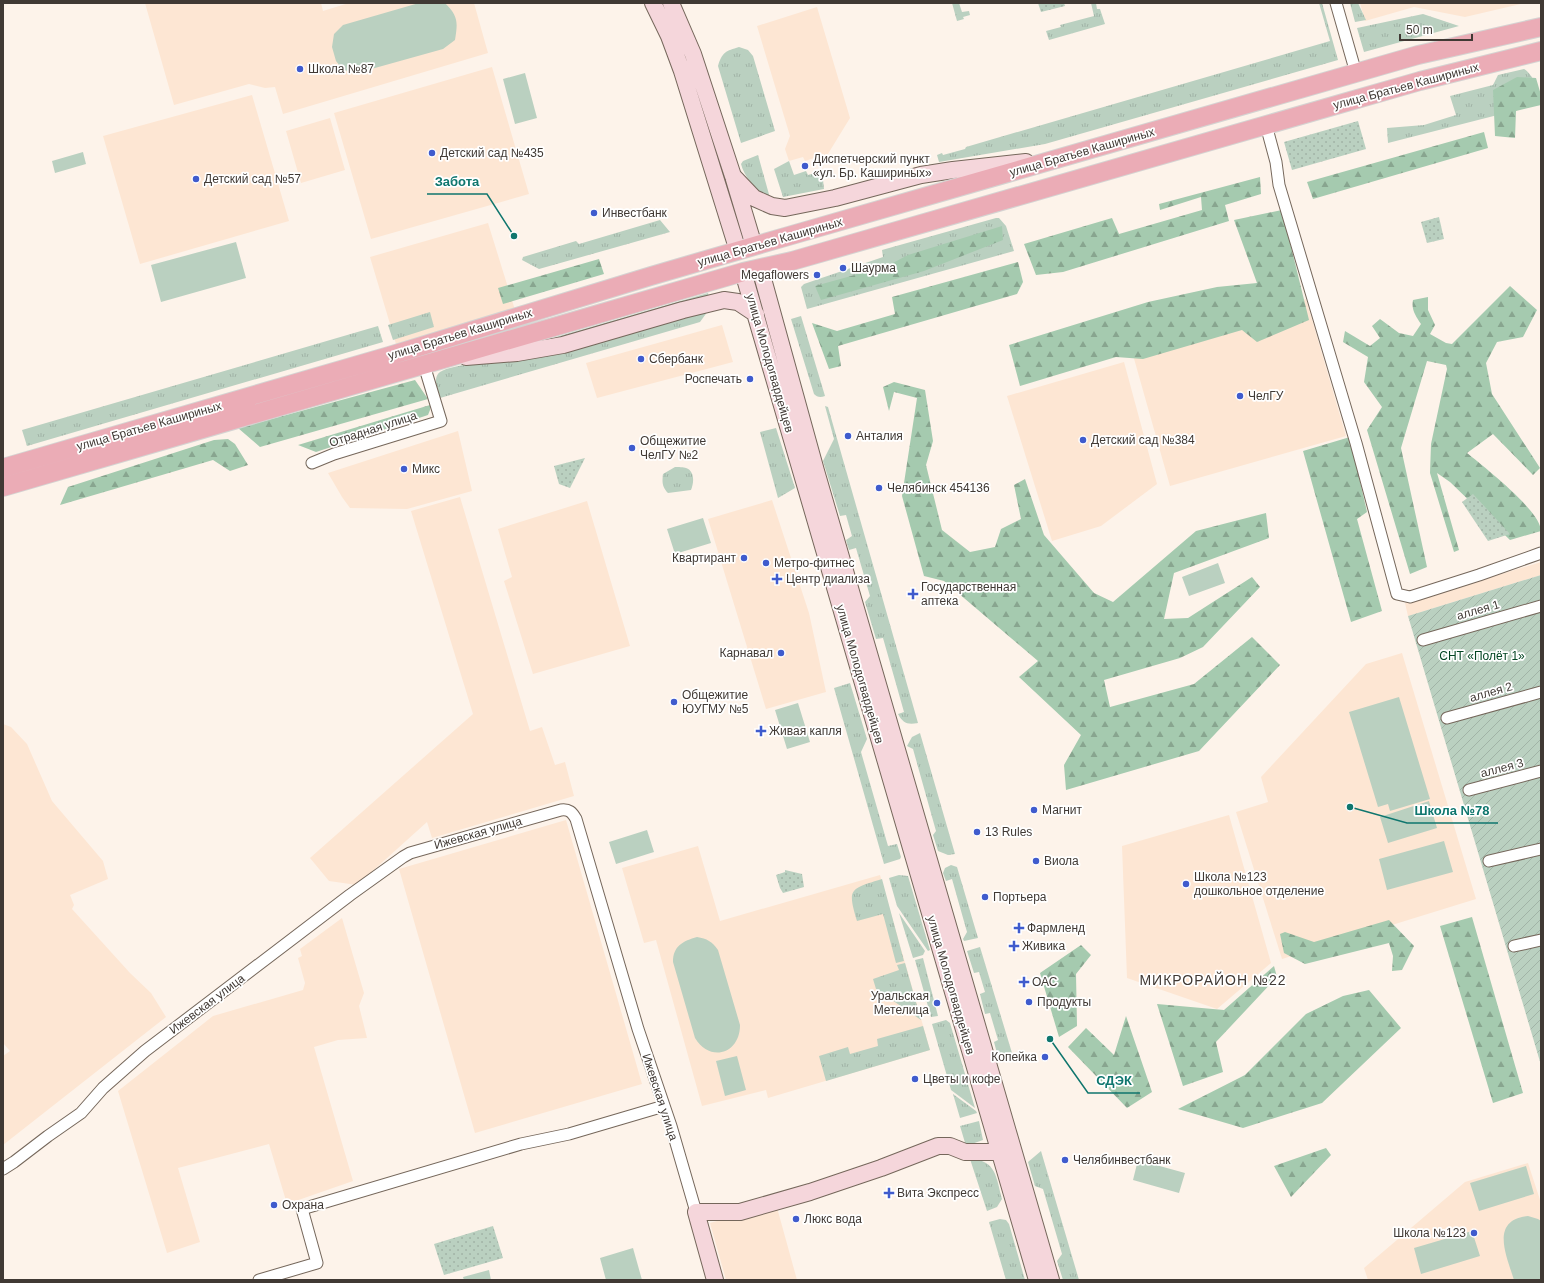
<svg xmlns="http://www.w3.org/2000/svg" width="1544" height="1283" font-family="Arial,sans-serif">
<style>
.built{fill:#fde6d3}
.grass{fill:url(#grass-tufts)}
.forest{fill:url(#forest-firs)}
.park{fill:url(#park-dots)}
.garden{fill:url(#garden-furrows)}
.pitch{fill:#bad0c0}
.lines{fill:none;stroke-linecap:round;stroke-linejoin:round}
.street-casing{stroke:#75675b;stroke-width:13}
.secondary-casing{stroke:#75675b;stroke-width:18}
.primary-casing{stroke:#d5d3d2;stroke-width:20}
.street{stroke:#fff;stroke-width:11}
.secondary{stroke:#f5d6db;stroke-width:16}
.primary{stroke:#ebacb6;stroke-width:18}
.poi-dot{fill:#3f5bcd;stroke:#fff;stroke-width:1.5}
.labels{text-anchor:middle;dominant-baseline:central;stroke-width:3.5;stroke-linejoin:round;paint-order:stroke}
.poi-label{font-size:12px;fill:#403934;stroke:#fff;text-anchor:start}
.street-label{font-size:12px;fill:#403934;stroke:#fff}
.park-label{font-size:12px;fill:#024522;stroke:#fff}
.quarter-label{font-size:14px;letter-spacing:1px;fill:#403934;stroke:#fff}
.leader{fill:none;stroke:#0f766e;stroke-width:1.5}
.callout-dot{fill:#0f766e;stroke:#fff;stroke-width:1.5}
.callout-label{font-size:13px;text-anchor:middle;font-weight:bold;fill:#0f766e;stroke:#fff;stroke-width:3.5;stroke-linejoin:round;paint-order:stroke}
</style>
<defs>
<pattern id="grass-tufts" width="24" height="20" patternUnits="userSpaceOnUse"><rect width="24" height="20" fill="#bad0c0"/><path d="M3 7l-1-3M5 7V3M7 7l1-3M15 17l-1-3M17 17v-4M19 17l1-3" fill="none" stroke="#a1b3a6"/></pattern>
<pattern id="forest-firs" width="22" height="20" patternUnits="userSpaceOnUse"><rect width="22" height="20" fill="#a5caaf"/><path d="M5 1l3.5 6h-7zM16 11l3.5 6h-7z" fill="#88a58f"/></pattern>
<pattern id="park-dots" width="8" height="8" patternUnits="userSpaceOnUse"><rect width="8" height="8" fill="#bad0c0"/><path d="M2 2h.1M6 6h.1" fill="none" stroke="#a1b3a6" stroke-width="1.8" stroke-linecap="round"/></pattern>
<pattern id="garden-furrows" width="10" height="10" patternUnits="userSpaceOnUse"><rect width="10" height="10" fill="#bad0c0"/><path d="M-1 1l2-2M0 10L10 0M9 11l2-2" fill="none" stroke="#a1b3a6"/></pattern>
</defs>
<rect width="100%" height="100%" fill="#fdf3ea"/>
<path class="built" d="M145 3H321L323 11 349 3H474L488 53 283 114 275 87 265 88 249 84 174 105Z
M1360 3H1525L1465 17 1414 7 1365 21Z
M817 7 850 118 823 162 819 163 817 157 805 161 803 157 789 161 785 149 790 136 757 26Z
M492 67 529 194 371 239 334 113Z
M252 95 289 221 140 264 103 136Z
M330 118 345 170 301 183 286 131Z
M488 223 515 310 396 344 370 257Z
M1306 299 1346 436 1170 486 1131 348Z
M722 325 733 362 597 398 586 363Z
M1124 362 1157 484 1101 526 1052 541 1007 396Z
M458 431 472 491 407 509 350 508 342 497 328 473Z
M460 497 530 731 542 727 555 765 565 762 574 796 432 838 427 822 357 885 329 881 310 858 473 714 411 511Z
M772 500 809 613 826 692 766 709 708 519Z
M587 501 630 646 533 674 504 581 512 577 498 529Z
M1541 562V575L1408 616 1405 603Z
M1402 653 1476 899 1282 959 1236 812 1268 802 1261 777 1366 664Z
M3 724 11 727 27 744 52 801 103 861 108 879 70 895 74 905 72 909 130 973 151 993 166 1017 3 1145V1056L10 1051 3 1043Z
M1229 815 1271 963 1217 1009 1127 978 1122 846Z
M566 820 642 1084 475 1133 399 869Z
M698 846 720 921 880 875 930 1050 768 1098 766 1090 702 1106 656 940 644 943 622 868Z
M342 918 364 993 359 1006 367 1038 338 1040 314 1047 353 1181 287 1204 269 1144 178 1168 200 1242 167 1253 118 1091 213 1016 303 990 305 983 298 958 302 956 300 949Z
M1528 1163 1541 1203V1280H1368L1364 1268 1465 1182Z
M776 1204 797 1280H726L710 1223Z"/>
<path class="grass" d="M952 3H959L962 12 969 11 970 15 963 17 964 19 957 21Z
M1091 3H1096L1097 9H1100L1105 24 1049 40 1046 31 1061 27 1060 25 1094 16Z
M1319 3H1322L1338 60 1045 144 939 162 937 155 942 153 943 155 965 149 966 147 1330 41Z
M1350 3H1358L1366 20 1355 22Z
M1423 14 1459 26 1364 52 1357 28Z
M739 47 748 50 753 56 775 131 741 143 718 66C722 52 726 51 739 47Z
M1524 69C1533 74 1541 94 1541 104L1388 143 1387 128 1424 125 1456 115 1450 96 1493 85 1498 75Z
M758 155 770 198C757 191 745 179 741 164L743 161Z
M789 161 794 175 806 171 808 175 822 171 824 189 783 197 774 169Z
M996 218H999L1006 226 1014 251 807 309 801 287 804 284 883 257 882 250Z
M660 220 670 232 539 269 522 260 523 257 576 241 579 244Z
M708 293 709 297 557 341 556 337Z
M708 311 700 322 440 398C438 390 432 378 440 372 455 363 488 364 506 360 573 346 640 328 708 311Z
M430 312 434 327 393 340 388 325Z
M801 316 825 396C820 398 817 397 814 394L791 319Z
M378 326 383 342 27 446 22 430Z
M825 406 828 407 918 723C907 725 903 723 898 714L904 712 883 638 876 639 865 602 870 596 856 548 849 550 846 540 852 536 846 515 840 516 823 461 834 439Z
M776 428 795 488 778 498 760 432Z
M675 467C678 467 684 467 686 468 695 471 694 483 691 490L668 493C662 487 662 482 663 474Z
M850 683 867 739 861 752 888 846 897 844 901 857 900 859 884 864 834 688Z
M920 733 955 854 948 855 938 851 933 835 936 831 913 749 907 746 912 737Z
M951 865 957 867 978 938 964 941 963 939 967 932 952 879 946 881 943 873 945 868Z
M899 875 908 876 930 950 928 951 897 906 889 878Z
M882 879 904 961 896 963 883 914 857 921C847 888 850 889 882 879Z
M899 913 925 951 923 955 913 958Z
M980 947 1012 1053 998 1057 994 1042 998 1040 990 1013 985 1014 980 994 985 992 979 972 974 973 967 951Z
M923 958 938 1016 931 1017 915 960Z
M905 963 921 1020 876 989 873 979 899 970 897 965Z
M946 1020 950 1023 975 1108 951 1090 932 1024Z
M923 1026 930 1050 826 1081 819 1056 848 1047 850 1054 878 1046 877 1039Z
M953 1094 976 1111 977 1113 960 1118Z
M979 1121 983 1140 966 1146 960 1126Z
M1041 1151 1079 1280H1063L1057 1261 1062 1254 1043 1189 1035 1186 1028 1162Z
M970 1159C997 1160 996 1178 1002 1199L997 1207 987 1211Z
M1000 1219 1006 1220 1009 1224 1025 1280H1006L989 1222Z"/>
<path class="forest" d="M1517 77 1536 78 1541 95V105L1516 111 1515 138 1495 136 1493 90Z
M1484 132 1488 148 1313 199 1307 182Z
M1260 177 1261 194 1225 205 1229 221 1063 272 1036 275 1024 244 1112 218 1119 234 1202 210 1201 197 1160 210 1159 204Z
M1282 210 1309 320 1257 342 1242 330 1143 359 1116 357 1020 386 1009 345 1148 302 1217 287 1257 283 1234 220Z
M1002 226 1003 240 924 271 821 300 815 286 887 266 908 255Z
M599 259 604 274 503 304 498 288Z
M1018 262 1023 282 1017 294 838 346 841 366 829 369 812 323 837 331 895 314 892 297Z
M1510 286 1537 310 1523 337 1497 342 1486 363 1492 394 1540 468 1533 475 1493 434 1467 453C1483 466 1541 511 1541 531L1510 540 1450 482 1437 473 1459 550 1454 552 1430 473 1431 444 1447 369 1446 365 1427 361 1401 448 1427 567 1410 574 1367 430 1382 407 1364 382 1368 357 1343 342 1345 331 1370 346 1380 338 1372 326 1380 319 1399 333 1413 336 1421 324C1416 316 1411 310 1413 300L1428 297V310L1435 325 1430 334 1446 343 1452 344Z
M415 380 428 399 260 447 238 428Z
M894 382 925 390 933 441 926 465 942 530 970 552 995 547 1001 529 1021 519 1014 485 1025 479 1044 535 1094 593 1113 602 1196 531 1266 513 1269 538 1174 573 1164 619 1188 618 1252 577 1260 587 1203 647 1180 658 1104 680 1110 707 1194 684 1252 637 1280 665 1199 751 1066 790 1064 765 1081 735 1019 677 1038 661 944 581 924 576 902 496 917 398 894 392 889 411 883 387Z
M430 405V410L428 415 316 452 298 445Z
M1350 437 1367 512 1357 519 1382 611 1351 622 1303 451Z
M228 439 235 444 248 465 230 471 213 460 60 505 68 487 214 440Z
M1472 917 1523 1093 1493 1103 1440 926Z
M1389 920 1414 946 1402 970 1392 971 1393 956 1389 943 1305 964 1284 953 1280 934 1285 932 1314 942Z
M1081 945 1091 955 1076 974 1077 1026 1059 1037 1040 973Z
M1274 966 1277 977 1216 1042 1223 1072 1183 1086 1157 1004 1224 1010Z
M1369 990 1401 1028 1322 1103 1243 1128 1178 1109 1245 1075 1306 1014 1343 996Z
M1126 1016 1152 1092 1127 1108 1068 1047 1086 1028 1114 1055Z
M1326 1148 1331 1155 1291 1197 1274 1166Z"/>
<path class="park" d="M1038 3H1064L1065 6 1041 12Z
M1358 121 1366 149 1292 170 1284 142Z
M1439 217 1444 239 1427 243 1421 222Z
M585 458 570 488 559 484 554 466Z
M1473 494 1510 534 1488 541 1462 502Z
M785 870 802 874 804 887 783 893 780 888 776 875 785 872Z
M493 1226 503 1258 444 1275 434 1244Z"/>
<path class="garden" d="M1541 575V1065L1408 616Z"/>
<path class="pitch" d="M419 3H445C458 16 458 22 455 40L443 49 357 73 343 70 336 61 332 47 334 34 343 25Z
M525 73 537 118 515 124 503 79Z
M83 152 86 164 55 173 52 161Z
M236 242 246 278 161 302 151 265Z
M703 518 711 543 675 554 667 529Z
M1218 563 1225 583 1189 596 1182 577Z
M1399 697 1430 799 1390 811 1388 804 1378 807 1349 712Z
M798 703 810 742 787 749 775 710Z
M1429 801 1437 828 1388 843 1380 817Z
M647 830 654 852 616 864 609 842Z
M1444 841 1453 872 1387 890 1379 859Z
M697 937C707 939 712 941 718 950L740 1025C740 1054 710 1063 695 1038L673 962C673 946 683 941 697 937Z
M737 1056 746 1090 725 1096 716 1061Z
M1138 1160 1185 1173 1179 1193 1133 1180Z
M1526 1166 1534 1194 1479 1211 1470 1183Z
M1528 1216 1538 1219 1541 1221V1280H1514C1507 1257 1489 1220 1528 1216Z
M1472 1231 1480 1256 1421 1274 1414 1248Z
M633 1248 642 1280H606L600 1258Z
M489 1270 491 1280H464L463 1277Z"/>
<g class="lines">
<g class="street-casing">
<path id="street" d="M1336 3 1356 73
M1266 125 1276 162 1279 185 1356 443 1397 594 1410 597 1479 575 1541 553
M312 463 334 454 441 421 424 365
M1423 640 1541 606
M1447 718 1541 692
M1469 790 1541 771
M1489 861 1541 849
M1514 946 1541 940
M3 1169 14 1162 48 1136 81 1113 103 1088 145 1051 350 895 403 857 410 853 561 810C569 809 572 812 576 819L638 1029 671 1126 696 1212
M259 1280 317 1263 302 1209 521 1144 569 1134 664 1106"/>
</g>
<g class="secondary-casing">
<path id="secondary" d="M653 3 669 36 682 71 738 251
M671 3 693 54 733 176 754 246
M733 176 754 198 772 206 785 208 835 198 921 175 953 170 1026 162
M760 268 816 471 1051 1280
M743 272 1037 1280
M466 357 517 353 563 345 683 310 724 300 738 302 756 314
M715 1280 696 1212H740L810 1192 881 1168 938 1146H950L965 1152H1000L1009 1149"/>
</g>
<g class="primary-casing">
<path id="primary" d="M3 468 389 356 651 276 785 237 1418 55 1541 27
M3 487 743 272 792 261 1420 81 1541 51"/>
</g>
<use href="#street" class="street"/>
<use href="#secondary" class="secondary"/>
<use href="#primary" class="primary"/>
</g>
<g class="poi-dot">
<circle cx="300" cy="69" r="4"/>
<circle cx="432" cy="153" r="4"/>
<circle cx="805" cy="166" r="4"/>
<circle cx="196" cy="179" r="4"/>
<circle cx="594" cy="213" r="4"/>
<circle cx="843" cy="268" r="4"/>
<circle cx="817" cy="275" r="4"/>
<circle cx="641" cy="359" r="4"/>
<circle cx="750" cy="379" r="4"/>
<circle cx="1240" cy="396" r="4"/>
<circle cx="848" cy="436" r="4"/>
<circle cx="1083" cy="440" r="4"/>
<circle cx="632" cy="448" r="4"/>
<circle cx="404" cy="469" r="4"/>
<circle cx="879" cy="488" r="4"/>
<circle cx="744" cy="558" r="4"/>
<circle cx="766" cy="563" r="4"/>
<path d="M775 573h4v4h4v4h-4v4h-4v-4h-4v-4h4z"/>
<path d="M911 588h4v4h4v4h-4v4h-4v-4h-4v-4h4z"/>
<circle cx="781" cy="653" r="4"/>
<circle cx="674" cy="702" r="4"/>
<path d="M759 725h4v4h4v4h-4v4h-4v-4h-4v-4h4z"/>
<circle cx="1034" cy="810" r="4"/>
<circle cx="977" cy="832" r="4"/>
<circle cx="1036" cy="861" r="4"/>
<circle cx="1186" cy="884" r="4"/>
<circle cx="985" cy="897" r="4"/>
<path d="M1017 922h4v4h4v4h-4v4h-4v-4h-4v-4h4z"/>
<path d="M1012 940h4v4h4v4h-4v4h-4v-4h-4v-4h4z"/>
<path d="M1022 976h4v4h4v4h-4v4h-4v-4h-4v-4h4z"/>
<circle cx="1029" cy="1002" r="4"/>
<circle cx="937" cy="1003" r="4"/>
<circle cx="1045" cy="1057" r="4"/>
<circle cx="915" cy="1079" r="4"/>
<circle cx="1065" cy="1160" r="4"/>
<path d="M887 1187h4v4h4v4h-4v4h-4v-4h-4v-4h4z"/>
<circle cx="274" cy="1205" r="4"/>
<circle cx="796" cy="1219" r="4"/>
<circle cx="1474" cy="1233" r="4"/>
</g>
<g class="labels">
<g class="poi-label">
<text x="308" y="69">Школа №87</text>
<text x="440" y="153">Детский сад №435</text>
<text x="813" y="159">Диспетчерский пункт<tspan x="813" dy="14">«ул. Бр. Кашириных»</tspan></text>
<text x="204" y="179">Детский сад №57</text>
<text x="602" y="213">Инвестбанк</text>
<text x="851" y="268">Шаурма</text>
<text x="809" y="275" text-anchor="end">Megaflowers</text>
<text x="649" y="359">Сбербанк</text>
<text x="742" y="379" text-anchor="end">Роспечать</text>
<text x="1248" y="396">ЧелГУ</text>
<text x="856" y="436">Анталия</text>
<text x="1091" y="440">Детский сад №384</text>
<text x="640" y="441">Общежитие<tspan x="640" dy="14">ЧелГУ №2</tspan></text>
<text x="412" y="469">Микс</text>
<text x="887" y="488">Челябинск 454136</text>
<text x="736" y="558" text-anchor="end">Квартирант</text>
<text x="774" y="563">Метро-фитнес</text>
<text x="786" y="579">Центр диализа</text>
<text x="921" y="587">Государственная<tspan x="921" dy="14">аптека</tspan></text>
<text x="773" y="653" text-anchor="end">Карнавал</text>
<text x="682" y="695">Общежитие<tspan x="682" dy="14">ЮУГМУ №5</tspan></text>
<text x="769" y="731">Живая капля</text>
<text x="1042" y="810">Магнит</text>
<text x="985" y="832">13 Rules</text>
<text x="1044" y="861">Виола</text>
<text x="1194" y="877">Школа №123<tspan x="1194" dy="14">дошкольное отделение</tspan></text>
<text x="993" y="897">Портьера</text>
<text x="1027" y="928">Фармленд</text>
<text x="1022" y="946">Живика</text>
<text x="1032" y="982">ОАС</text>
<text x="929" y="996" text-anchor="end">Уральская<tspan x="929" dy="14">Метелица</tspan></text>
<text x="1037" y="1002">Продукты</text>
<text x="1037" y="1057" text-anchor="end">Копейка</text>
<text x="923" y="1079">Цветы и кофе</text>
<text x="1073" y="1160">Челябинвестбанк</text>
<text x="897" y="1193">Вита Экспресс</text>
<text x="282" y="1205">Охрана</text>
<text x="804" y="1219">Люкс вода</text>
<text x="1466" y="1233" text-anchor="end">Школа №123</text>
</g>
<g class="street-label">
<text transform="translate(1406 86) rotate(-15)">улица Братьев Кашириных</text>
<text transform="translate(1082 152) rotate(-16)">улица Братьев Кашириных</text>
<text transform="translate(770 242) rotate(-16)">улица Братьев Кашириных</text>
<text transform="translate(460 334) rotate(-17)">улица Братьев Кашириных</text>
<text transform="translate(770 363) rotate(74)">улица Молодогвардейцев</text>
<text transform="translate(149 426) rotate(-16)">улица Братьев Кашириных</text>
<text transform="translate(373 429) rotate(-18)">Отрадная улица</text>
<text transform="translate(1478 610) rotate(-16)">аллея 1</text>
<text transform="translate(860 674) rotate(74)">улица Молодогвардейцев</text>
<text transform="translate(1491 692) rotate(-16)">аллея 2</text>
<text transform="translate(1502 768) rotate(-15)">аллея 3</text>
<text transform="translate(478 833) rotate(-16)">Ижевская улица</text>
<text transform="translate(951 985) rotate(74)">улица Молодогвардейцев</text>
<text transform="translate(207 1004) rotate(-37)">Ижевская улица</text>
<text transform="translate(660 1097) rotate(72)">Ижевская улица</text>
</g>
<g class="park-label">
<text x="1482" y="656">СНТ «Полёт 1»</text>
</g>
<g class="quarter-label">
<text x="1213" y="980">МИКРОРАЙОН №22</text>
</g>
</g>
<path class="leader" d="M514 236L487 194H427M1350 807L1407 823H1498M1050 1039L1088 1093H1140"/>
<g class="callout-dot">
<circle cx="514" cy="236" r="4"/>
<circle cx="1350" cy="807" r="4"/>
<circle cx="1050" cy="1039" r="4"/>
</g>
<g class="callout-label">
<text x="457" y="186">Забота</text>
<text x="1452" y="815">Школа №78</text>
<text x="1114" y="1085">СДЭК</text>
</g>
<rect width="1544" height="1283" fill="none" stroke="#403934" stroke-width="8"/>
<path d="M1400 34v6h72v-6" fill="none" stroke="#403934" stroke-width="2"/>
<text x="1406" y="34" font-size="12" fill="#403934" stroke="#ffffff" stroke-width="3" paint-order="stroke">50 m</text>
</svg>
